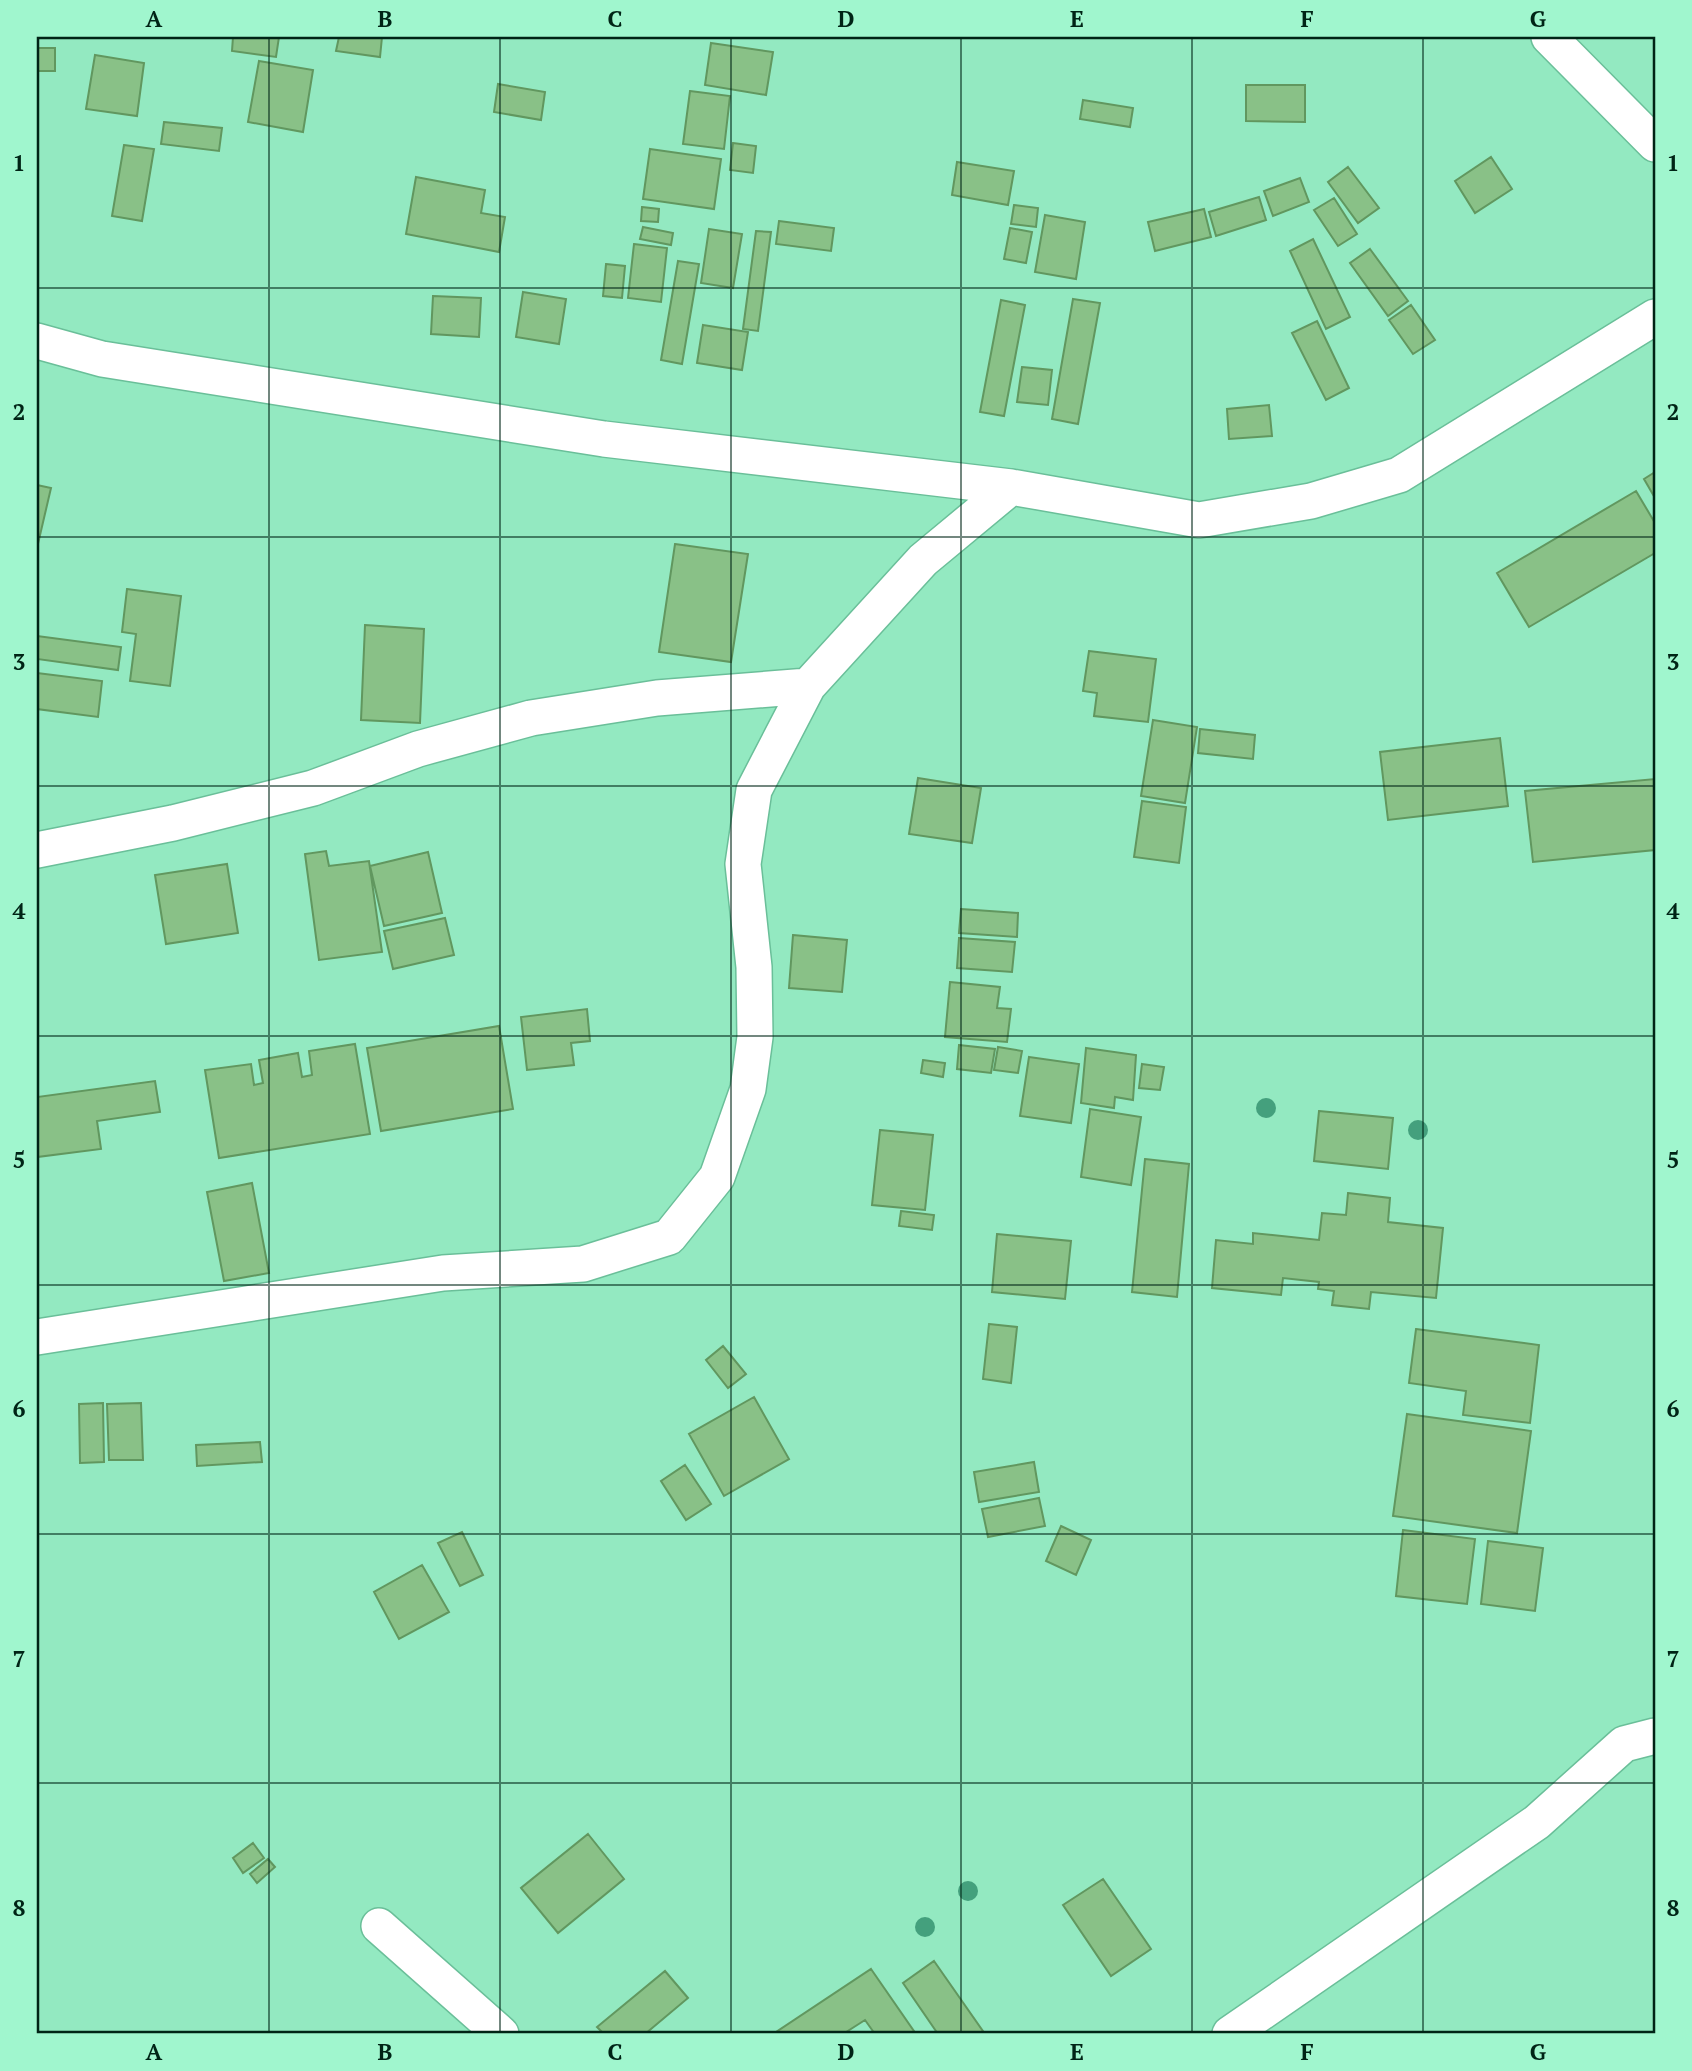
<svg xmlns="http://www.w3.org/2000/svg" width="1692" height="2071" font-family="'PT Serif',serif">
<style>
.building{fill:#89c187;stroke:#61975f;stroke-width:2}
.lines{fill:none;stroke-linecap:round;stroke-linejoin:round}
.street-casing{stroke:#6abf99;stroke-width:38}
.street{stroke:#fff;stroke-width:35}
.tree{fill:#44a07d}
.grid{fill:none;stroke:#002416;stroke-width:2;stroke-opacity:0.55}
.neatline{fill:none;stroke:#002416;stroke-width:2.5}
.grid-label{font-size:23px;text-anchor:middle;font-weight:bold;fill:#002416}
</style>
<rect width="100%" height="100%" fill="#93e9c1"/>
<path class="building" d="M233 37H279L276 57 232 51Z
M339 37H382L380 57 336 51Z
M711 43 773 52 766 95 705 85Z
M37 48H55V71H37Z
M95 55 144 63 137 116 86 109Z
M259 61 313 70 303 132 248 122Z
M498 84 545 92 541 120 494 112Z
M1246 85H1305V122L1246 121Z
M690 91 730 96 724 149 683 144Z
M1083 100 1133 108 1130 127 1080 119Z
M164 122 222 128 219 151 161 144Z
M733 143 756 146 753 173 730 170Z
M124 145 154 149 142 221 112 216Z
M650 149 721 159 714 209 643 199Z
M1491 157 1512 189 1475 213 1455 181Z
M957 162 1014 171 1008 205 952 195Z
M1348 167 1379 208 1358 223 1328 182Z
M416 177 485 190 481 213 505 217 499 252 406 234Z
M1300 178 1309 202 1273 216 1264 191Z
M1259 197 1266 220 1216 236 1209 212Z
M1334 198 1357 234 1338 246 1314 210Z
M1014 205 1038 208 1036 227 1011 224Z
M642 207 659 209 658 222 641 221Z
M1204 209 1211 237 1155 251 1148 222Z
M1045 215 1085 222 1076 279 1035 272Z
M779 221 834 228 831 251 776 244Z
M643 227 673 233 671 245 640 239Z
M1010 228 1032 232 1026 263 1004 259Z
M709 229 742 234 733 288 701 283Z
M756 231 771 232 758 331 743 329Z
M1313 239 1350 317 1326 329 1290 251Z
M634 244 667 248 661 302 628 298Z
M1370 249 1408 301 1388 316 1350 263Z
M678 261 699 264 682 364 661 360Z
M606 264 625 266 622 298 603 296Z
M523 292 566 299 559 344 516 337Z
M433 296 481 298 479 337 431 334Z
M1073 299 1100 303 1078 424 1052 419Z
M1001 300 1025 305 1004 416 980 412Z
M1411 305 1435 340 1413 354 1389 320Z
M1317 321 1349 388 1326 400 1292 333Z
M703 325 748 332 742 370 697 363Z
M1022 367 1052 370 1048 405 1017 402Z
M1269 405 1272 436 1229 439 1227 409Z
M1655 472V498L1644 479Z
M37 485 51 488 37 548Z
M1636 491 1655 523V553L1529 627 1497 573Z
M675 544 748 554 731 662 659 652Z
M127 589 181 596 170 686 130 681 136 634 122 632Z
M365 625 424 629 420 723 361 720Z
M37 636 121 647 118 670 37 659Z
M1089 651 1156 659 1148 722 1094 716 1097 693 1083 691Z
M37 673 102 681 98 717 37 709Z
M1153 720 1197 727 1185 803 1141 796Z
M1200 729 1255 735 1253 759 1198 753Z
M1500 738 1508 806 1388 820 1380 752Z
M918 778 981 788 972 843 909 834Z
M1655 779V850L1533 862 1525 791Z
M1142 801 1186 807 1179 863 1134 857Z
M326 851 329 866 369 861 382 952 319 960 305 854Z
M428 852 442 913 384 926 370 866Z
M227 864 238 933 166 944 155 875Z
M961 909 1018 913 1017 937 959 933Z
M445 918 454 955 393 969 384 931Z
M793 935 847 940 842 992 789 988Z
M959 938 1015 942 1012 972 957 968Z
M950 982 1000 987 997 1008 1011 1009 1007 1042 945 1037Z
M587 1009 590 1041 571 1043 574 1065 527 1070 521 1017Z
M499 1026 513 1109 381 1131 367 1048Z
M355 1044 370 1134 219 1158 205 1070 251 1064 254 1085 263 1083 259 1060 298 1053 302 1077 312 1075 309 1051Z
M959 1045 995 1049 991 1073 957 1069Z
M998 1047 1022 1051 1018 1073 994 1070Z
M1086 1048 1136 1055 1133 1100 1115 1097 1114 1108 1081 1103Z
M1029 1057 1079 1064 1071 1123 1020 1116Z
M923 1060 945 1063 943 1077 921 1073Z
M1142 1064 1164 1067 1160 1090 1139 1088Z
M155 1081 160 1112 97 1121 101 1149 37 1157V1097Z
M1090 1109 1141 1117 1131 1185 1081 1177Z
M1319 1111 1393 1118 1388 1169 1314 1161Z
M880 1130 933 1135 925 1210 872 1205Z
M1145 1159 1189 1164 1177 1297 1132 1292Z
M252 1183 269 1273 224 1281 207 1192Z
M1348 1193 1390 1198 1388 1222 1443 1228 1436 1298 1371 1292 1369 1309 1332 1305 1334 1291 1318 1289 1319 1282 1283 1278 1281 1295 1212 1288 1216 1240 1253 1244V1233L1319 1240 1322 1213 1346 1215Z
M901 1211 934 1215 932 1230 899 1226Z
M997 1234 1071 1241 1065 1299 992 1292Z
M989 1324 1017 1327 1011 1383 983 1379Z
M1416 1329 1539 1345 1530 1423 1463 1415 1466 1391 1409 1383Z
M723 1346 746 1374 728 1388 706 1360Z
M754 1397 789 1459 724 1496 689 1434Z
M103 1403 104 1462 80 1463 79 1404Z
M141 1403 143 1460H109L107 1404Z
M1407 1414 1531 1431 1517 1533 1393 1516Z
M260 1442 262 1462 197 1466 196 1445Z
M1034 1462 1039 1492 979 1502 974 1472Z
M685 1465 711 1504 686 1520 661 1481Z
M1039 1498 1045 1526 988 1537 982 1509Z
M1061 1526 1091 1540 1076 1575 1046 1561Z
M1403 1530 1475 1539 1467 1604 1396 1596Z
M462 1532 483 1575 460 1586 438 1543Z
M1488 1541 1543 1548 1535 1611 1481 1604Z
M422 1565 449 1612 399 1639 374 1592Z
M588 1834 624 1879 558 1933 521 1888Z
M253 1843 264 1858 243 1873 233 1858Z
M268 1859 275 1867 257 1883 250 1874Z
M1103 1879 1151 1949 1111 1976 1063 1905Z
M934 1961 985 2034H938L903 1983Z
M871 1969 916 2034H875L865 2020 843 2034H773Z
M665 1971 688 1998 645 2034H604L597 2027Z"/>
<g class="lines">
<g class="street-casing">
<path id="street" d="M1549 37 1655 144
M37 341 102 359 604 439 1011 487 1199 520 1311 501 1399 475 1655 317
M37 850 173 823 313 788 418 749 531 718 657 698 808 686
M37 1337 443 1273 583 1264 669 1237 717 1177 748 1089 755 1037 754 967 743 864 754 790 808 686 923 560 1011 487
M379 1926 501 2034
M1230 2034 1537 1822 1624 1744 1655 1736"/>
</g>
<use href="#street" class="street"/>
</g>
<g class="tree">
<circle cx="1266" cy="1108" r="10"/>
<circle cx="1418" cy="1130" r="10"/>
<circle cx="968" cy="1891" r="10"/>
<circle cx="925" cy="1927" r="10"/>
</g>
<path class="grid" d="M269 37V2034M500 37V2034M731 37V2034M961 37V2034M1192 37V2034M1423 37V2034M37 288H1655M37 537H1655M37 786H1655M37 1036H1655M37 1285H1655M37 1534H1655M37 1783H1655"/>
<rect width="1692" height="2071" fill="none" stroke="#a0f6ce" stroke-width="77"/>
<rect x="38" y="38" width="1616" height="1994" class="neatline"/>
<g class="grid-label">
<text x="154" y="27">A</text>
<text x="385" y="27">B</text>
<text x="615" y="27">C</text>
<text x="846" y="27">D</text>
<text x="1077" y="27">E</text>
<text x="1307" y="27">F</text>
<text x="1538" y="27">G</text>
<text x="19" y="171">1</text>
<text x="1673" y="171">1</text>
<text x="19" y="420">2</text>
<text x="1673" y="420">2</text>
<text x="19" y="670">3</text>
<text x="1673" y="670">3</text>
<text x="19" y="919">4</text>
<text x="1673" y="919">4</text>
<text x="19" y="1168">5</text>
<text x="1673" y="1168">5</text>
<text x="19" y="1417">6</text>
<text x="1673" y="1417">6</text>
<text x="19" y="1667">7</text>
<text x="1673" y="1667">7</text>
<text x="19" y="1916">8</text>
<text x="1673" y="1916">8</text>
<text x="154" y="2060">A</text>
<text x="385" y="2060">B</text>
<text x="615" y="2060">C</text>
<text x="846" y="2060">D</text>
<text x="1077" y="2060">E</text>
<text x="1307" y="2060">F</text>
<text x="1538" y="2060">G</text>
</g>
</svg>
